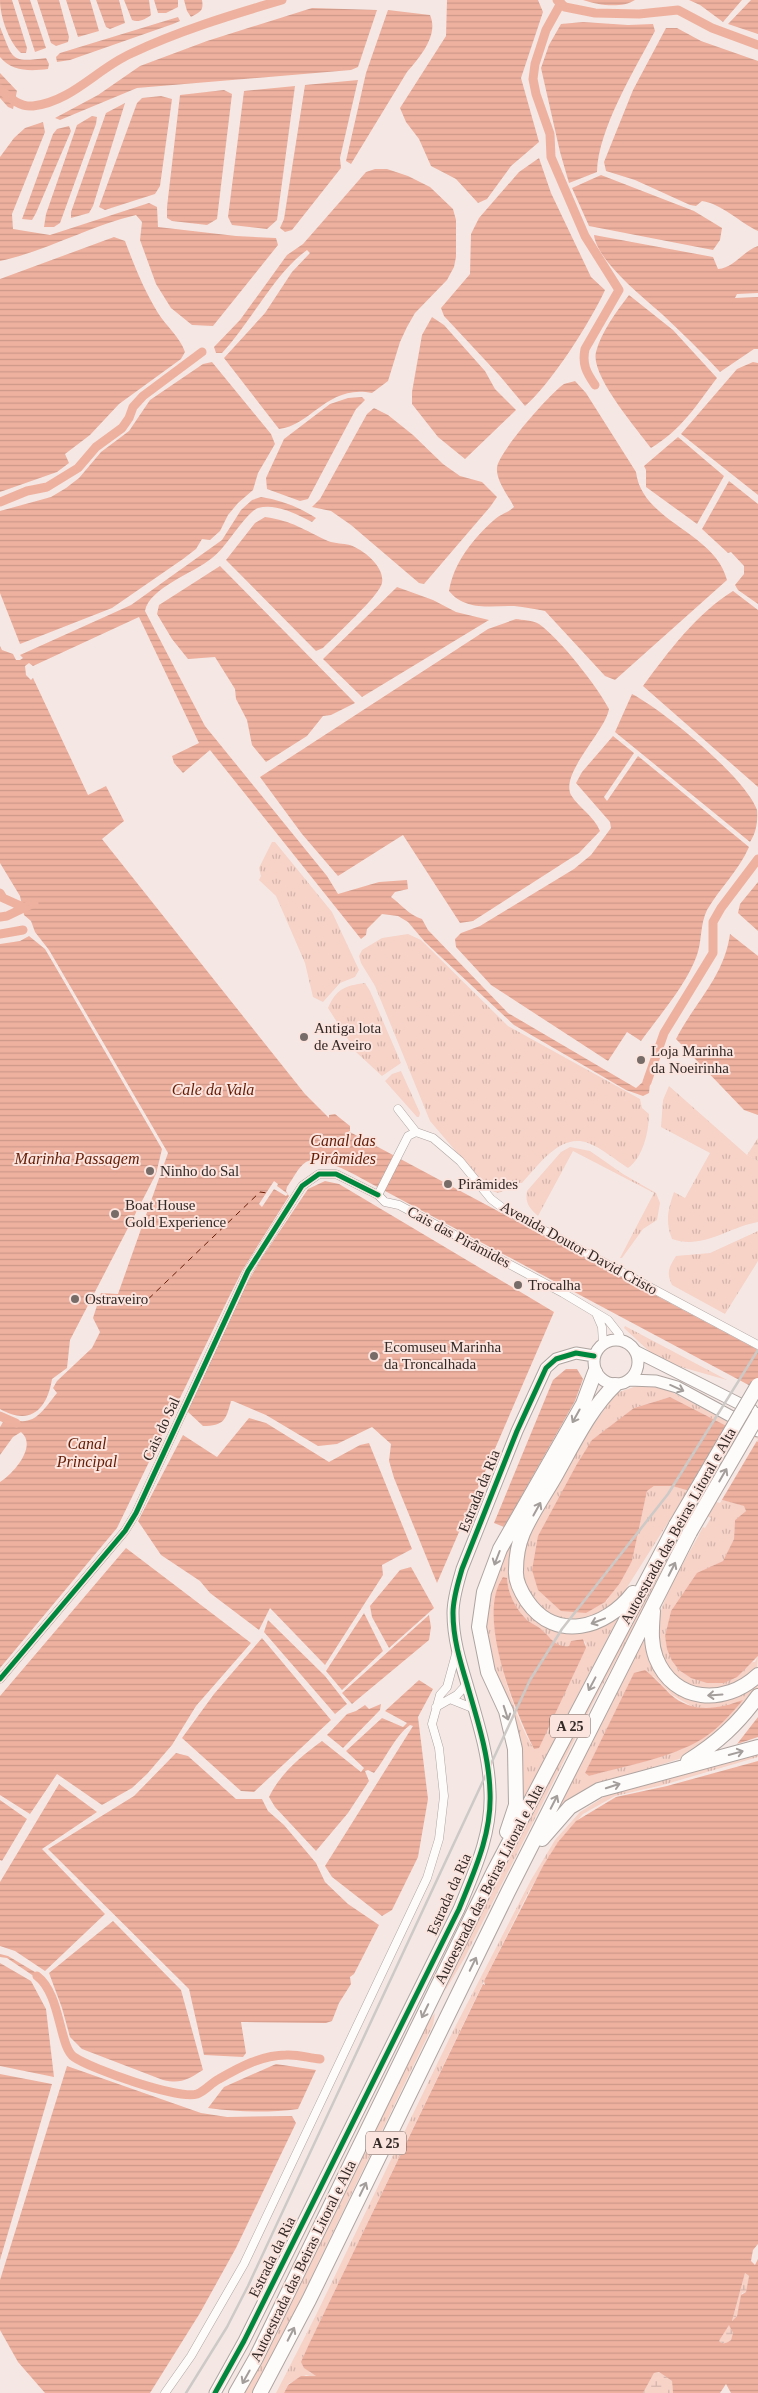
<svg xmlns="http://www.w3.org/2000/svg" width="758" height="2393" font-family="Georgia,serif">
<style>
.grass{fill:url(#grass-tufts);fill-rule:evenodd}
.wetland{fill:url(#wetland-marsh)}
.water{fill:url(#water-rules);fill-rule:evenodd}
.pier{fill:#f5e8e4}
.lines{fill:none;stroke-linecap:round;stroke-linejoin:round}
.canal{stroke:#efb19f;stroke-width:9}
.ferry{stroke:#641c05;stroke-width:1;stroke-dasharray:6 5;stroke-linecap:butt}
.street-casing{stroke:#aea4a0;stroke-width:9}
.secondary-casing{stroke:#aea4a0;stroke-width:13}
.highway-casing{stroke:#aea4a0;stroke-width:16}
.street{stroke:#fefcfb;stroke-width:8}
.secondary{stroke:#fefcfb;stroke-width:11}
.highway{stroke:#fefcfb;stroke-width:14}
.rail{stroke:#ccc9c7;stroke-width:2.5}
.highway-bridge-casing{stroke:#aea4a0;stroke-width:16;stroke-linecap:butt}
.highway-bridge{stroke:#fefcfb;stroke-width:14}
.cycleway-casing{stroke:#fbe4de;stroke-width:8}
.cycleway{stroke:#00873e;stroke-width:5}
.oneway{stroke:#a39d9b}
.poi-dot{fill:#776c68;stroke:#fbe4de;stroke-width:2}
.labels{text-anchor:middle;dominant-baseline:central;stroke-width:4;stroke-linejoin:round;paint-order:stroke}
.shield{fill:#fbe4de;stroke:#6f615d;stroke-width:1}
.shield-label{font-size:14px;font-weight:bold;fill:#332926}
.poi-label{font-size:15px;fill:#332926;stroke:#fbe4de;text-anchor:start}
.street-label{font-size:15px;fill:#332926;stroke:#fbe4de}
.water-label{font-size:16px;font-style:italic;fill:#641c05;stroke:#fbe4de}
</style>
<defs>
<pattern id="grass-tufts" width="24" height="20" patternUnits="userSpaceOnUse" patternTransform="scale(1.25)"><rect width="24" height="20" fill="#f6d2c7"/><path d="M3 7l-1-3M5 7V3M7 7l1-3M15 17l-1-3M17 17v-4M19 17l1-3" fill="none" stroke="#d3b4ab"/></pattern>
<pattern id="wetland-marsh" width="20" height="14" patternUnits="userSpaceOnUse" patternTransform="scale(1.25)"><rect width="20" height="14" fill="#f6d2c7"/><path d="M1 5h8M5 5V1M11 12h8M15 12V8" fill="none" stroke="#d3b4ab"/></pattern>
<pattern id="water-rules" width="6" height="5" patternUnits="userSpaceOnUse" patternTransform="scale(1.25)"><rect width="6" height="5" fill="#efb19f"/><path d="M0 2.5h6" fill="none" stroke="#cd9889"/></pattern>
</defs>
<rect width="100%" height="100%" fill="#f5e8e4"/>
<path class="grass" d="M272 842H275L332 912 359 970 355 977 340 983 323 1002 313 997 305 963 276 896 259 880 261 876 259 868Z
M408 934 421 940 508 1026 640 1099 642 1108 649 1114C649 1131 643 1158 628 1168 617 1161 600 1147 588 1143 560 1133 539 1165 522 1183H508L506 1190 498 1193 489 1190 430 1121 375 986 361 963 359 956 362 950 382 938Z
M365 983 370 991 401 1063 382 1076 356 1052 328 1008C337 988 345 986 365 983Z
M401 1071 420 1113 419 1117H417L385 1081 392 1074Z
M669 1086 747 1155 758 1161V1222C729 1227 702 1250 672 1239 665 1221 668 1210 674 1192L685 1198 710 1153 661 1127 663 1100Z
M570 1147 590 1151 623 1174 656 1193 660 1203 657 1220 643 1229 622 1258H620L654 1193 573 1151 538 1216C529 1208 525 1203 527 1191L561 1152Z
M758 1231V1261L725 1314 672 1285C666 1273 669 1267 676 1256L710 1253Z
M625 1326 727 1380 681 1367 650 1352 624 1328Z
M637 1386 655 1387 670 1391 758 1438V1442L670 1397 634 1408 606 1602 632 1561 647 1491 654 1486H672L745 1506 746 1511 735 1520 734 1539 723 1561 697 1574 671 1611 665 1636 672 1661 679 1670 755 1662 758 1656 757 1668C750 1674 741 1683 732 1686 687 1702 652 1665 659 1620 662 1596 691 1551 703 1527L705 1528 711 1518 681 1502 619 1600 594 1618 565 1621 542 1610 524 1586 521 1572 526 1538 574 1452 616 1393Z
M687 1518 691 1520 593 1703 464 1959 445 1991 448 1980 549 1778Z
M508 1547 513 1549 512 1559 545 1623 619 1616 522 1802 486 1633 488 1597ZM507 1578C508 1594 515 1608 527 1620 532 1624 539 1626 543 1631 551 1639 556 1648 569 1646L571 1641 583 1639 586 1644 534 1749C515 1721 493 1646 494 1613 494 1602 497 1589 501 1579Z
M645 1632 685 1694 756 1685 758 1687 738 1716 685 1757 607 1782 553 1818 572 1775ZM634 1674 653 1676 672 1695 693 1707 710 1709 742 1701 670 1752 589 1776 585 1773Z
M758 1753V1757L663 1785 615 1796 583 1814 558 1842 528 1893 484 1981 310 2342 309 2372 317 2376 314 2377 306 2375 288 2384 284 2393H276L316 2315 453 2031 531 1880 555 1840 580 1812 607 1795Z
M435 2013 433 2025 276 2350 253 2393H242L427 2023Z"/>
<path class="wetland" d="M758 1138V1161L747 1155Z
M745 2273 749 2276 746 2292 742 2293 737 2316 732 2321Z
M729 2324 733 2333 731 2340C727 2343 724 2345 719 2341Z
M659 2372 672 2381 673 2393H643L654 2373Z"/>
<path class="water" d="M0 0H12L27 48 26 53H21C9 42 0 17 0 0Z
M18 0H30L46 48 35 52Z
M37 0H59L69 37 68 42 56 46 51 43Z
M66 0H90L99 31 78 37Z
M96 0H119L125 23 110 29 106 27Z
M124 0H149L151 15C146 19 138 23 132 20Z
M154 0H178V7L166 13H158Z
M184 0H202C204 11 200 12 191 17L187 11Z
M447 0H538L543 12 521 78 539 142 511 166 487 199 478 203 456 179 431 166 419 139 406 122 400 108 446 36Z
M583 0H635C621 9 598 5 583 0Z
M689 0H742L723 22 700 5Z
M751 0H758V34L728 24Z
M312 8 377 10 358 67 351 70 137 88 60 120 55 118 98 95 140 66 207 41Z
M388 10 430 15C439 35 420 57 407 72L351 164 346 161 366 73Z
M178 17 180 21 173 24 70 60 57 62 56 57 60 53Z
M583 22 628 25 653 24 655 31C635 69 598 129 597 172L569 183 560 152 541 68 549 45 561 24Z
M0 27C13 59 10 63 46 58L49 64 48 69C31 71 12 72 0 57Z
M666 28H677L701 41 758 61V231C739 222 722 204 702 201L696 206 690 205 635 180 606 171 604 162 633 90Z
M0 73 17 91 13 109 8 107 0 98Z
M358 80 340 158 341 168 292 230 285 232 280 228 284 219 305 85Z
M295 86 277 220 267 229 232 225 228 217 244 91Z
M224 90 232 94 217 219 207 225 172 221 167 218V207L180 95Z
M161 96 172 99 160 186 155 194 105 210 99 207 137 103 142 98Z
M125 103 93 206 89 213 71 218V212L106 113Z
M92 116 97 117 96 124 60 223 54 227H44L46 214 77 125Z
M43 122 45 132 12 214 13 229 50 235 149 203 157 207 158 227 236 236 276 238 278 245 213 326 192 325 171 308 156 284 140 240 142 222 136 215C89 226 47 251 0 261V157L14 138 25 128Z
M69 126 71 131 36 213 32 220 22 219 53 134 57 129Z
M539 158 551 193 591 277 605 290C591 321 551 384 525 406L499 375 444 316 441 308 470 274 471 234 479 218 519 172Z
M375 169H387L408 176 430 187 453 209 456 220V257L454 267 447 280 415 313 407 327 400 342 388 381 372 393C328 384 312 425 279 429L224 358 265 313 292 272 310 253 307 250C274 274 251 322 222 353H216L214 347 240 320 287 255 303 244 366 172Z
M601 175 694 211 722 228 720 240 713 250 589 226 572 188Z
M594 235 713 257 718 269C734 268 743 251 758 246V293L737 294 735 298 758 297V349H754L720 372C702 352 682 333 663 315 643 297 597 261 594 235Z
M114 237 125 241C134 265 144 290 158 313 166 326 180 337 185 352L181 359 119 404 90 435 65 454 69 463 57 472 0 492V279Z
M629 295 673 330 717 378C695 407 682 429 651 448 637 429 590 375 596 352 601 332 617 311 629 295Z
M432 317 444 325 485 371 495 389 516 410 465 459 438 437 412 404V392L422 335Z
M212 362 271 434 275 444 258 473 253 490 238 503 228 515 220 531 210 540 202 539 196 549 183 559 112 608 20 644 0 593V511L51 497 66 488 79 478 101 452 129 431 150 400 203 364Z
M753 362 758 363V495L681 434 737 369Z
M575 381 586 393 636 472C642 522 715 532 727 580L615 680 605 676 545 611C535 609 525 607 514 606 491 606 465 611 449 591 454 562 473 539 494 520 500 514 508 513 514 507 508 495 496 481 497 468 497 454 550 393 564 384 567 383 572 382 575 381Z
M362 397 365 400 356 409 308 499 300 501 267 489 266 478 284 439 330 404 348 398Z
M374 408 388 415 413 435 443 464 460 476 482 482 497 497 490 507 424 584 419 583 351 525 331 511 312 507 320 499 367 414Z
M678 437 724 476 697 524 646 487V470L644 466Z
M729 481 758 504V604L738 590 735 585 744 574V566L731 552 728 553 702 529Z
M261 497C281 500 299 507 316 518L312 522C296 514 276 503 258 508 246 512 226 548 212 558 194 573 149 588 145 611L205 726 327 876 338 894 379 882 407 880 408 889 395 892 391 897C402 905 409 915 422 919L428 930 508 1013 636 1088 644 1081 650 1083 649 1093 643 1096 626 1090 514 1025 425 942 408 922 398 916 382 914 367 929 366 935 361 939 210 750 183 773 174 763 172 756 199 743 139 617 33 666 29 663 25 666 26 675 31 680 33 678 88 795 106 786 124 821 102 839 305 1094 329 1118V1115L335 1114 350 1126V1131H348L758 1350V1390L385 1191C368 1183 323 1153 306 1162 298 1167 293 1179 287 1187L286 1191 289 1196 242 1271 228 1299 117 1528 0 1668V1482C13 1474 38 1446 21 1432L13 1437 0 1455V1427L6 1417C33 1429 41 1413 57 1393L53 1388 57 1381 92 1348 100 1332 93 1318 101 1293 118 1294 168 1153 49 950 35 932 31 921 24 915 20 896 0 863V646L2 650 13 654 16 660H20L23 658 20 655 131 605 222 540 241 510 252 500Z
M265 517C293 521 304 530 328 541 336 544 343 543 350 545 364 550 385 567 382 583 380 595 334 637 323 648L316 651 226 560 255 523Z
M220 566 355 703 331 715 323 716 307 736 266 762 252 745 247 720 236 699 235 689 215 657 188 659 172 639 157 614 159 605Z
M397 587 433 600 456 612 489 620 362 697 323 659Z
M733 591 758 610V787L643 686C669 651 696 614 733 591Z
M516 619C522 620 533 620 539 624 561 640 596 685 609 709 605 732 560 773 571 795 579 808 594 816 600 831L579 853 473 921 460 923 403 835 338 876 302 834 260 777 488 629Z
M632 694C663 710 746 778 757 810 758 822 756 833 750 842L615 732Z
M613 736 634 753 604 797 607 801 638 756 749 847C739 870 720 888 707 910 700 924 702 941 697 955 687 984 659 1016 641 1041L627 1032 608 1061 491 985 456 947 455 939 461 933 480 926 574 869 591 855 611 828 610 822 576 783 582 772Z
M758 882V931L738 913 740 904Z
M730 934 758 956V1115L744 1110 676 1039C695 1002 724 977 730 934Z
M29 936 45 949 162 1149 156 1174 70 1340 67 1368 52 1379C47 1410 30 1426 0 1409V944L20 941Z
M325 1181 339 1184 554 1312 437 1583 394 1478 389 1461 391 1444 372 1427 337 1444 318 1446 266 1415 233 1401H231C226 1420 224 1426 203 1426L187 1411 246 1285 261 1259 308 1189Z
M566 1369H577L583 1379 575 1401 504 1527 494 1523 553 1380Z
M670 1397 758 1442V1656L737 1677 724 1683H707L691 1678 679 1670 672 1661 667 1649 665 1636 671 1611 697 1573 723 1561 734 1539 735 1520 746 1511 744 1506 672 1486H654L647 1491 632 1561 620 1583 605 1602 586 1613 561 1611 538 1590 532 1570 538 1536 577 1464 592 1440 634 1408Z
M249 1418 266 1423 329 1462 360 1445 369 1443 412 1549 382 1565 383 1575 325 1665 270 1608 259 1630 210 1593 200 1581 161 1555 138 1521 183 1435 217 1457Z
M126 1548 251 1643 196 1706 172 1745 147 1774 132 1788 102 1805 57 1774 30 1814 0 1795V1696Z
M411 1567 434 1608 389 1648 372 1617 370 1606 400 1570Z
M503 1577 507 1578C508 1594 515 1608 527 1620 532 1624 539 1626 543 1631 551 1638 556 1648 569 1646L571 1641 583 1639 586 1648 539 1748 534 1749 532 1745C514 1708 476 1615 503 1577Z
M364 1613 383 1651 342 1690 326 1671Z
M429 1615 431 1627 429 1640 352 1704 342 1693Z
M268 1620 325 1676 347 1704 335 1714 264 1632Z
M262 1638 331 1720 254 1792 241 1791 182 1738 214 1694Z
M645 1670C654 1677 662 1686 670 1694 692 1714 718 1709 743 1700 731 1714 718 1729 702 1739 671 1758 624 1766 589 1776L585 1773 634 1673Z
M419 1680 433 1689 418 1717 428 1799 418 1857 392 1910 382 1916 332 1877 325 1866 413 1726 410 1725C395 1736 386 1758 374 1773L368 1770 365 1771 369 1781 348 1813 316 1851 275 1807 269 1797C280 1774 301 1756 322 1741L361 1772 364 1768 346 1751 382 1718 403 1727 407 1723 385 1711Z
M381 1704 380 1710 343 1748 327 1735 347 1714 356 1711 365 1705 369 1709Z
M758 1717V1737L737 1744Z
M176 1753 188 1756 236 1799H262L268 1811 284 1825 316 1863 325 1882 348 1904 379 1925 354 1974 350 1977 351 1984 339 2003 332 2021 326 2023 241 2022 246 2053 243 2057 204 2055 189 1989 48 1849 134 1796Z
M758 1761V2244L753 2250 751 2261 755 2265 758 2259V2393H731L726 2384 720 2393H673L672 2381 659 2372 654 2373 643 2393H284L288 2385 301 2376H316L304 2368 301 2362 310 2342 483 1984 485 1985 484 1981 543 1866 558 1842 576 1821 616 1797 667 1786ZM745 2273 749 2276 746 2292 741 2295 737 2316 732 2321ZM729 2325 733 2333 731 2340C727 2343 723 2345 719 2341Z
M59 1784 97 1812 42 1849 105 1914 45 1971 15 1951 0 1946V1882Z
M0 1800 27 1819 2 1861 0 1860Z
M113 1921 181 1990 203 2070C187 2080 181 2084 163 2080L82 2049 70 2037 62 2008 49 1973Z
M0 1954 8 1956 40 1975 35 1977 7 1958 0 1957Z
M0 1963 31 1981 46 2009 54 2077 0 2066Z
M276 2064 316 2070 298 2109C268 2113 238 2112 208 2108L224 2087Z
M67 2066 201 2113 227 2117 292 2116 296 2123 236 2248 200 2313 150 2393H45L18 2362 0 2330V2280Z
M0 2074 52 2084 0 2260Z"/>
<path class="pier" d="M274 1181 278 1184 277 1186 288 1194 286 1196 274 1189 262 1207 259 1204Z
M727 1424 758 1439 720 1503 686 1493Z"/>
<g class="lines">
<path class="canal" d="M557 0 565 7 595 13 639 14 678 10 712 28 758 45
M561 3 546 30 535 64 533 79 536 94 550 134 551 157 585 236 619 290 585 349C582 364 586 372 595 385
M0 89C10 98 19 107 33 106 71 102 97 69 130 54 178 31 231 15 282 0
M0 502 27 491 47 487 78 468 96 447 122 428 129 418 133 407 143 396 202 352
M0 893 3 898 23 907
M0 917 7 916 34 903
M0 934 23 930
M647 1082 664 1033 713 953V922L721 908 758 859
M0 1416 16 1423
M37 1976C61 1994 59 2047 74 2057 91 2069 179 2100 197 2094 205 2091 211 2083 219 2079 240 2067 262 2055 286 2055 297 2054 309 2058 320 2059"/>
<path class="ferry" d="M131 1300 141 1306 260 1192 267 1193"/>
<g class="street-casing">
<path id="street" d="M398 1109 416 1132 433 1138 460 1161 491 1199 504 1209 758 1345
M378 1195 408 1136 416 1132
M596 1313 602 1327 603 1344
M0 1679 125 1531 136 1513 248 1271 302 1186 319 1174H336L378 1195 385 1202 399 1205 563 1293 608 1320 619 1334 621 1340
M450 1699 475 1709
M436 1707 457 1695 467 1684
M165 2393 191 2356 244 2264 427 1878 439 1839 444 1796 439 1748 432 1724 440 1695 447 1687 456 1654"/>
</g>
<g class="secondary-casing">
<path id="secondary" d="M594 1362a22 22 0 1 1 44 0a22 22 0 1 1-44 0Z
M635 1351 752 1410
M629 1380 656 1381 677 1387 758 1431
M215 2393 244 2341 459 1909C474 1872 492 1834 490 1792 489 1755 477 1719 467 1684 460 1661 453 1638 453 1613 453 1598 458 1583 462 1569L517 1431 546 1368 556 1359 576 1353 594 1356"/>
</g>
<g class="highway-casing">
<path id="highway" d="M615 1385C590 1409 574 1443 557 1473 546 1493 532 1512 523 1533 518 1545 516 1557 516 1570 515 1581 521 1592 527 1601 556 1643 606 1628 633 1593
M653 1611C652 1627 650 1642 656 1658 674 1703 725 1706 758 1675
M688 1761C717 1743 738 1724 758 1696
M507 1832 516 1805 515 1749 506 1711 488 1672 479 1627 484 1592 500 1549 583 1404 595 1372
M542 1839 570 1807 599 1790 758 1747
M236 2393 256 2358 493 1873 676 1525
M260 2393 309 2300 508 1892 690 1532"/>
</g>
<use href="#street" class="street"/>
<use href="#secondary" class="secondary"/>
<use href="#highway" class="highway"/>
<path class="rail" d="M186 2393 227 2327 248 2286 530 1680 562 1629 668 1494 758 1350"/>
<g class="highway-bridge-casing">
<path id="highway-bridge" d="M676 1525 758 1385
M690 1532 758 1415"/>
</g>
<use href="#highway-bridge" class="highway-bridge"/>
<g class="cycleway-casing">
<path id="cycleway" d="M0 1679 125 1531 136 1513 248 1271 302 1186 319 1174H336L378 1195
M215 2393 244 2341 459 1909C474 1872 492 1834 490 1792 489 1755 477 1719 467 1684 460 1661 453 1638 453 1613 453 1598 458 1583 462 1569L517 1431 546 1368 556 1359 576 1353 594 1356"/>
</g>
<use href="#cycleway" class="cycleway"/>
</g>
<defs><path id="oneway-shaft" d="M-6 0H5M1.5-3L5.5 0L1.5 3" fill="none" stroke-width="1.6" stroke-linecap="round" stroke-linejoin="round" transform="scale(1.25)"/></defs>
<g class="oneway">
<use href="#oneway-shaft" transform="translate(677 1388) rotate(24)"/>
<use href="#oneway-shaft" transform="translate(576 1416) rotate(119)"/>
<use href="#oneway-shaft" transform="translate(723 1475) rotate(-60)"/>
<use href="#oneway-shaft" transform="translate(537 1509) rotate(-61)"/>
<use href="#oneway-shaft" transform="translate(497 1558) rotate(111)"/>
<use href="#oneway-shaft" transform="translate(672 1569) rotate(-63)"/>
<use href="#oneway-shaft" transform="translate(598 1621) rotate(159)"/>
<use href="#oneway-shaft" transform="translate(592 1684) rotate(118)"/>
<use href="#oneway-shaft" transform="translate(715 1695) rotate(176)"/>
<use href="#oneway-shaft" transform="translate(506 1713) rotate(72)"/>
<use href="#oneway-shaft" transform="translate(736 1753) rotate(-15)"/>
<use href="#oneway-shaft" transform="translate(613 1786) rotate(-18)"/>
<use href="#oneway-shaft" transform="translate(554 1802) rotate(-63)"/>
<use href="#oneway-shaft" transform="translate(473 1964) rotate(-64)"/>
<use href="#oneway-shaft" transform="translate(425 2011) rotate(116)"/>
<use href="#oneway-shaft" transform="translate(363 2189) rotate(-64)"/>
<use href="#oneway-shaft" transform="translate(291 2334) rotate(-63)"/>
<use href="#oneway-shaft" transform="translate(246 2377) rotate(119)"/>
</g>
<g class="poi-dot">
<circle cx="304" cy="1037" r="5"/>
<circle cx="641" cy="1060" r="5"/>
<circle cx="150" cy="1171" r="5"/>
<circle cx="448" cy="1184" r="5"/>
<circle cx="115" cy="1214" r="5"/>
<circle cx="518" cy="1285" r="5"/>
<circle cx="75" cy="1299" r="5"/>
<circle cx="374" cy="1356" r="5"/>
</g>
<g class="labels">
<g class="shield">
<rect x="550" y="1714.5" width="40" height="23" rx="4"/>
<rect x="366" y="2131.5" width="40" height="23" rx="4"/>
</g>
<g class="shield-label">
<text x="570" y="1726">A 25</text>
<text x="386" y="2143">A 25</text>
</g>
<g class="poi-label">
<text x="314" y="1028">Antiga lota<tspan x="314" dy="17">de Aveiro</tspan></text>
<text x="651" y="1051">Loja Marinha<tspan x="651" dy="17">da Noeirinha</tspan></text>
<text x="160" y="1171">Ninho do Sal</text>
<text x="458" y="1184">Pirâmides</text>
<text x="125" y="1205">Boat House<tspan x="125" dy="17">Gold Experience</tspan></text>
<text x="528" y="1285">Trocalha</text>
<text x="85" y="1299">Ostraveiro</text>
<text x="384" y="1347">Ecomuseu Marinha<tspan x="384" dy="17">da Troncalhada</tspan></text>
</g>
<g class="street-label">
<text transform="translate(459 1237) rotate(28)">Cais das Pirâmides</text>
<text transform="translate(579 1248) rotate(29)">Avenida Doutor David Cristo</text>
<text transform="translate(161 1429) rotate(-65)">Cais do Sal</text>
<text transform="translate(479 1491) rotate(-68)">Estrada da Ria</text>
<text transform="translate(678 1526) rotate(-61)">Autoestrada das Beiras Litoral e Alta</text>
<text transform="translate(489 1884) rotate(-63)">Autoestrada das Beiras Litoral e Alta</text>
<text transform="translate(449 1894) rotate(-66)">Estrada da Ria</text>
<text transform="translate(272 2257) rotate(-64)">Estrada da Ria</text>
<text transform="translate(303 2261) rotate(-64)">Autoestrada das Beiras Litoral e Alta</text>
</g>
<g class="water-label">
<text x="213" y="1089">Cale da Vala</text>
<text x="343" y="1140">Canal das<tspan x="343" dy="18">Pirâmides</tspan></text>
<text x="77" y="1158">Marinha Passagem</text>
<text x="87" y="1443">Canal<tspan x="87" dy="18">Principal</tspan></text>
</g>
</g>
</svg>
